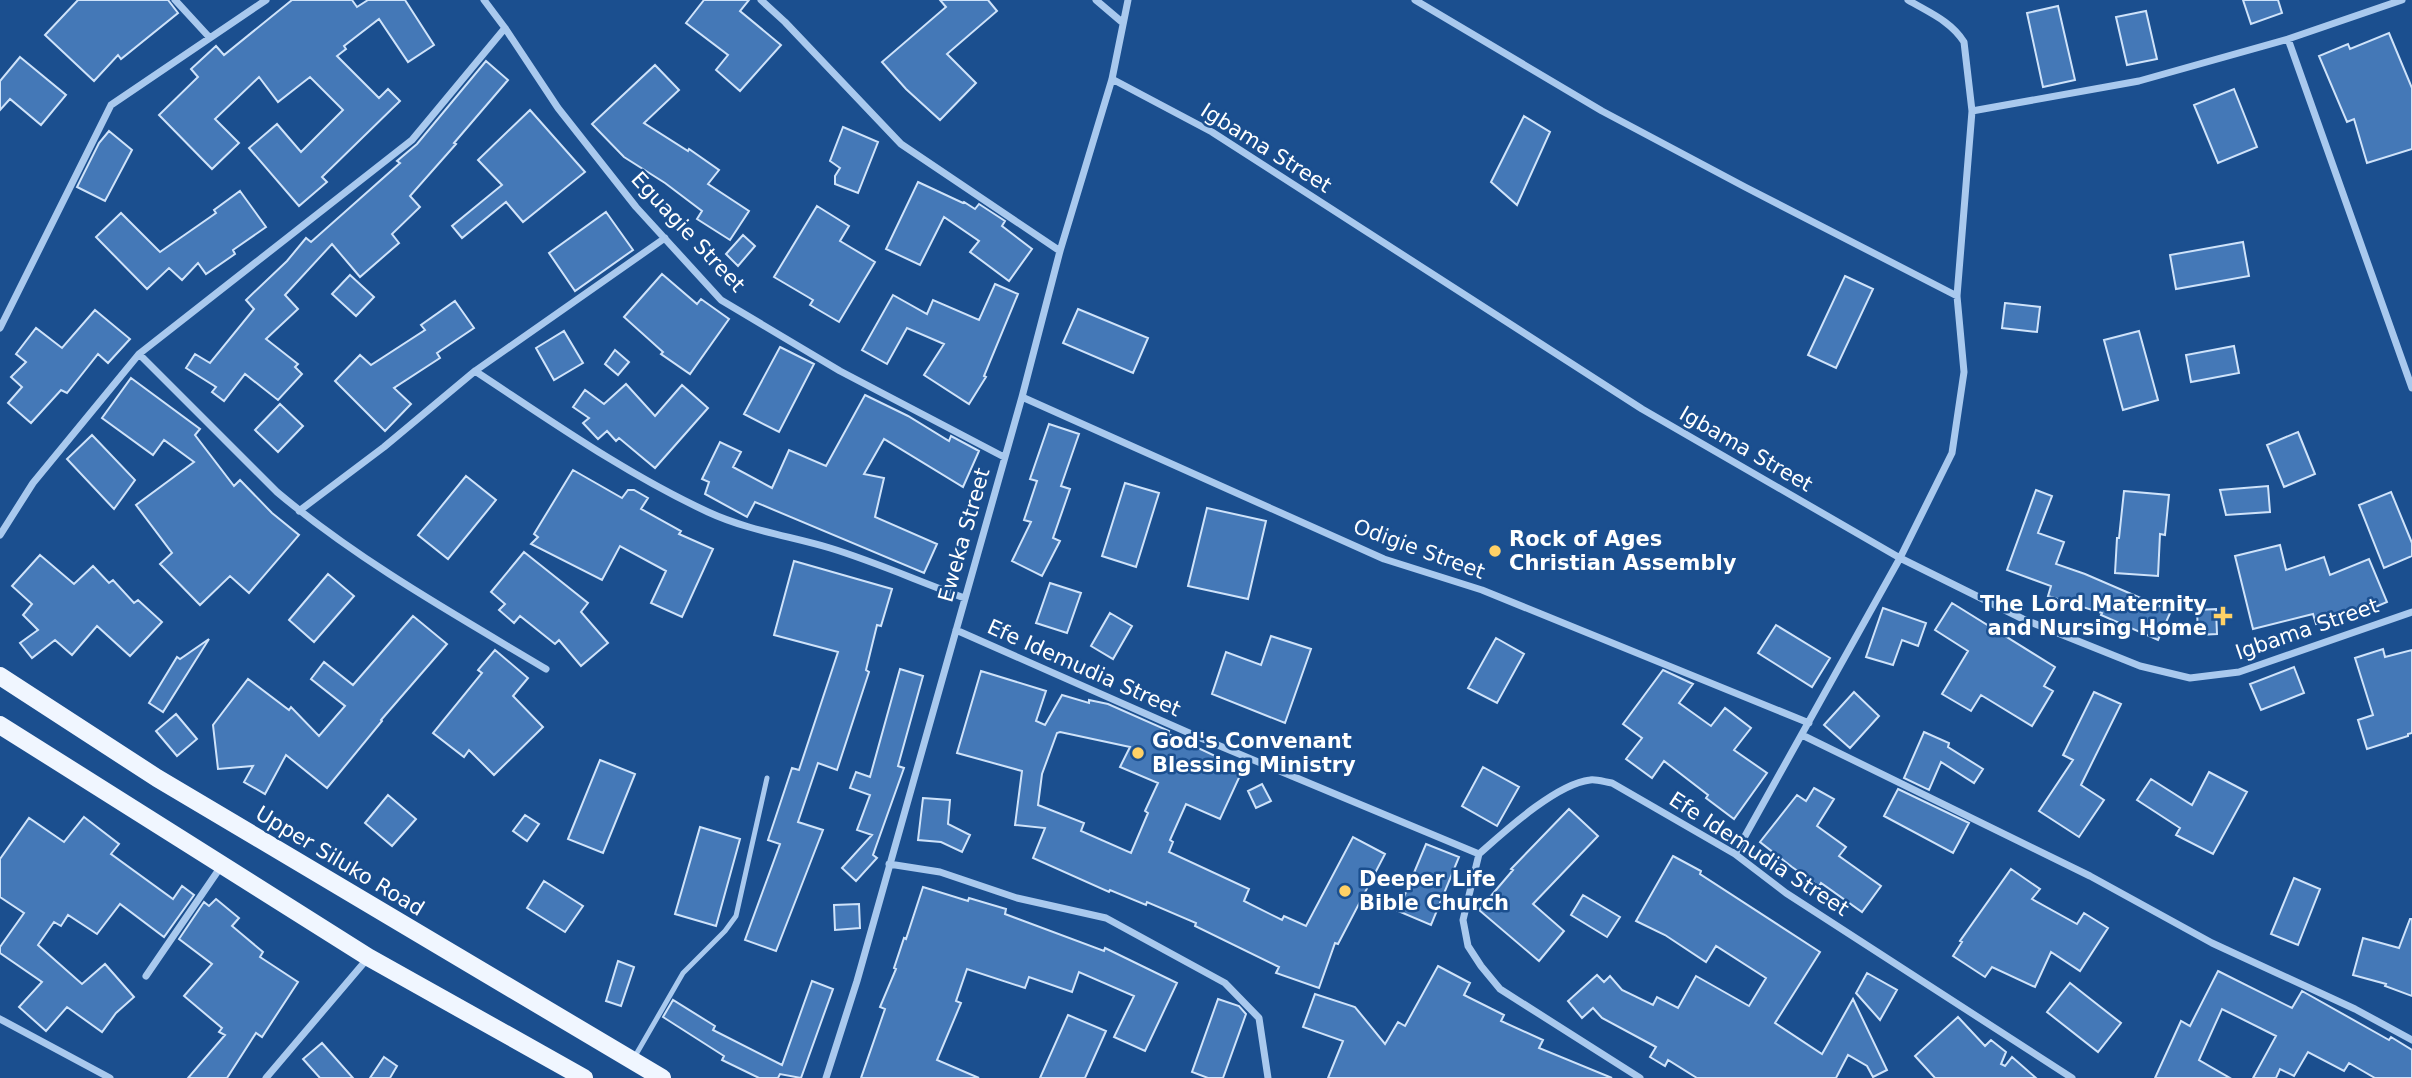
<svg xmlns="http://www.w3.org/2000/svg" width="2412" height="1078" font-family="'DejaVu Sans',sans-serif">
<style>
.building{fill:#4478b7;stroke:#cfe3fa;stroke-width:2;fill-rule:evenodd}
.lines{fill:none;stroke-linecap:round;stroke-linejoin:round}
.service{stroke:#a9c9ee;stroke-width:5}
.minor{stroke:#a9c9ee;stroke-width:7}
.primary{stroke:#f0f6ff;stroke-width:18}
.poi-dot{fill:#ffd166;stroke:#1b4f8f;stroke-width:2.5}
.labels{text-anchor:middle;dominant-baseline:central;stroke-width:5;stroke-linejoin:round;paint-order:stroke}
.street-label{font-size:21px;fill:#fff;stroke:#1b4f8f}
.poi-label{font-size:21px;font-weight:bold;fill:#fff;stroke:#1b4f8f;text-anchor:start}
</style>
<rect width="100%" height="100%" fill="#1b4f8f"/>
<path class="building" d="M78 0H168L178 13 121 59 118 55 94 81 45 35Z
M292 0H352L357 7 368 0H405L434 45 408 62 379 19 344 46 346 49 337 56 379 98 388 89 400 101 322 177 327 182 299 206 249 148 277 124 301 152 343 110 310 77 278 102 259 77 215 119 239 143 212 169 159 115 198 77 191 69 216 46 224 55Z
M704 0H749L740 11 781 45 740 91 716 70 728 55 686 23Z
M940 0H988L997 11 947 54 976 83 940 120 906 89 882 62 946 7Z
M2243 0H2278L2282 13 2251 24Z
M2058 6 2075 80 2043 87 2027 13Z
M2146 11 2157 59 2127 65 2116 17Z
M2389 33 2412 88V149L2367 163 2354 119 2347 122 2319 56 2348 44 2350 49Z
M20 57 66 95 41 125 10 99 0 110V81Z
M486 61 508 80 454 143 456 144 410 196 420 207 392 234 399 243 360 277 332 244 285 295 298 309 266 339 298 364 295 367 302 374 278 400 245 374 224 401 212 392 216 387 186 368 195 354 210 363 254 309 246 300 287 261 306 238 311 242 400 163 397 161 417 144Z
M655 65 679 90 644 123 688 151 689 149 719 170 708 184 749 211 730 240 697 219 702 211 665 183 624 157 592 124Z
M2234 89 2257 147 2218 163 2194 105Z
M530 110 585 172 523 222 506 202 462 238 452 226 502 185 478 160Z
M1524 116 1550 132 1517 205 1491 182Z
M843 127 878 142 858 193 835 184V176L840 168 830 161Z
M109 131 132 150 105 201 77 187 99 143Z
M918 182 963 203 964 202 975 209 979 204 1005 221 1002 226 1032 249 1009 281 970 252 979 241 944 217 920 265 886 249Z
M240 191 266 227 233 250 235 254 206 274 198 263 182 280 169 268 147 289 96 237 121 213 160 252 216 213 214 210Z
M817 206 849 226 840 241 875 262 839 322 810 305 813 300 774 277Z
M606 212 633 250 575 291 549 253Z
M743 235 755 246 738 266 726 254Z
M2243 242 2249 276 2176 289 2170 255Z
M662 274 697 304 701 299 729 319 690 374 661 354 663 352 624 317Z
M350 275 374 297 356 316 332 294Z
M1845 276 1873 289 1836 368 1808 355Z
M995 284 1018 294 984 376 986 377 969 404 924 375 944 344 907 328 887 364 862 350 893 295 927 314 933 300 979 320Z
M455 301 474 328 437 353 440 358 394 388 411 404 385 431 335 381 360 355 371 365 425 330 421 325Z
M2005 303 2040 307 2037 332 2002 328Z
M1078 309 1148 338 1133 373 1063 343Z
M95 310 130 339 108 363 98 354 67 393 61 390 31 423 8 403 22 387 11 377 26 362 16 354 36 328 62 348Z
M564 331 583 363 554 380 536 348Z
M2139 331 2158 400 2123 410 2104 340Z
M2234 346 2239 373 2191 382 2186 355Z
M780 347 814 364 779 432 744 414Z
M615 350 629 362 618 375 605 364Z
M131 378 200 429 195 435 234 486 240 480 272 513 299 535 249 593 230 576 200 605 160 564 172 553 136 505 194 462 164 440 153 455 102 418Z
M626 384 655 416 682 385 708 408 655 468 619 438 616 441 607 431 598 439 583 423 589 418 573 407 585 390 604 404Z
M865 395 908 416 949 441 951 436 979 451 963 487 884 439 864 474 884 478 875 517 937 544 924 573 755 502 747 517 705 494 709 482 702 479 720 442 741 452 733 467 772 488 789 450 826 466Z
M280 404 303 426 278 452 255 430Z
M1049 424 1079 434 1061 486 1070 489 1053 538 1060 541 1042 576 1012 561 1031 522 1024 520 1037 481 1030 479Z
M2298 432 2315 474 2284 487 2267 445Z
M92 435 135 480 114 509 67 459Z
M573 470 622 498 628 490H634L648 498 641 509 681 531 679 534 713 549 682 617 651 603 666 571 620 546 602 580 531 544 538 537 534 534Z
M466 476 496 500 448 559 418 535Z
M1125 483 1159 493 1136 567 1102 556Z
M2268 486 2270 512 2226 515 2220 490Z
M2036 490 2052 496 2038 533 2064 542 2056 564 2085 574 2171 611 2158 640 2101 615 2102 613 2048 596 2051 586 2007 570Z
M2124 491 2169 495 2165 535 2160 534 2158 576 2115 573 2117 538H2119Z
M2391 492 2412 543V556L2384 568 2359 505Z
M1207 508 1266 521 1248 599 1188 586Z
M2280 545 2286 570 2324 557 2330 575 2369 559 2387 602 2357 615 2355 611 2316 624 2313 614 2253 629 2235 556Z
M524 552 588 603 581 612 608 643 581 666 559 640 555 644 520 616 514 623 499 610 505 604 491 592Z
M40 555 74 584 93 566 109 583 113 580 134 603 138 600 162 622 130 656 97 626 72 655 55 640 32 658 20 643 38 630 23 615 32 604 12 586Z
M794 561 892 589 881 626 877 625 866 670 869 672 837 770 818 763 798 822 823 830 776 951 745 940 780 844 768 840 792 768 799 770 838 652 774 635Z
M328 574 354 596 314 642 289 620Z
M1050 583 1081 593 1067 633 1036 623Z
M1952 603 2055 667 2044 686 2053 691 2032 726 1981 695 1971 711 1942 694 1968 651 1935 630Z
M1883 608 1926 623 1918 646 1902 640 1893 665 1866 657Z
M2216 609 2217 634 2198 635 2197 610Z
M1110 613 1132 626 1113 659 1091 646Z
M413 616 447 644 381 720 382 721 327 788 286 755 265 794 244 782 253 766 218 769 213 725 248 679 289 710 291 707 319 736 345 706 311 679 324 662 353 685Z
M1776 625 1830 658 1812 687 1758 653Z
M1271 636 1311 649 1285 723 1212 694 1226 652 1261 665Z
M1496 638 1524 654 1497 703 1468 688Z
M209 639 163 712 149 703 177 657 180 659Z
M2383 649 2385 657 2412 650V733L2408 734V736L2367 749 2358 720 2373 715 2355 658Z
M495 650 528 678 513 696 543 727 494 775 469 750 464 757 433 733 482 673 478 670Z
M2294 667 2304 693 2261 710 2250 684Z
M900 669 923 676 898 766 904 768 873 855 877 858 856 881 842 868 872 835 857 830 870 795 850 788 856 772 870 777Z
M1663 670 1693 684 1679 703 1711 726 1725 708 1751 728 1734 750 1767 773 1734 819 1706 798 1708 795 1664 761 1652 778 1626 759 1642 738 1623 724Z
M981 671 1046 691 1036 721 1045 725 1062 695 1089 703V700L1108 704 1169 731 1168 734 1243 769 1220 819 1186 804 1170 840 1173 842 1169 852 1249 889 1244 901 1282 920 1284 916 1306 926 1353 837 1385 854 1338 944 1335 943 1319 988 1276 973 1279 967 1195 926 1196 923 1147 902 1146 905 1110 890 1109 892 1033 858 1045 828 1015 825 1022 771 957 753ZM1060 732 1130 747 1120 767 1158 783 1145 811 1148 813 1131 853 1081 831 1084 823 1038 805 1042 774 1057 733Z
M1854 692 1879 716 1850 748 1824 725Z
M2094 692 2121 704 2081 785 2104 800 2079 837 2039 811 2073 760 2063 755Z
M176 714 197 739 177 756 156 731Z
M1924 732 1949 743 1948 747 1983 769 1974 783 1941 762 1929 790 1904 778Z
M600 760 635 774 603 853 568 839Z
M1483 767 1519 787 1497 826 1462 806Z
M2209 772 2247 792 2213 854 2176 835 2180 828 2137 800 2151 779 2192 805Z
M1262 784 1271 801 1256 808 1248 791Z
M1814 788 1834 799 1817 826 1846 847 1839 856 1881 886 1862 912 1821 883 1819 886 1792 867 1760 842 1797 795 1806 801Z
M1898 789 1969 823 1953 853 1884 816Z
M388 795 416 819 392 846 365 823Z
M923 798 950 800 948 824 970 835 962 852 941 842 918 840Z
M1569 809 1598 836 1533 904 1564 931 1539 961 1479 910 1513 870 1511 869Z
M525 815 539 824 527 841 513 831Z
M84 817 119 844 111 854 173 899 182 886 194 895 164 937 120 904 97 934 68 915 61 926 54 922 38 945 82 984 105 964 134 997 116 1013 102 1032 67 1007 46 1031 19 1007 42 982 0 953V947L24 913 0 897V859L29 818 64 842Z
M700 827 740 839 716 926 675 914Z
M1426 844 1459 857 1431 925 1398 911Z
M1673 856 1701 871 1700 874 1820 952 1775 1023 1822 1054 1853 999 1887 1070 1873 1077 1867 1066 1848 1055 1836 1078H1697L1668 1060 1665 1066 1650 1057 1656 1047 1602 1018 1593 1008 1582 1018 1568 1001 1597 975 1604 982 1610 976 1622 990 1653 1005 1657 997 1678 1008 1696 976 1749 1006 1766 978 1716 946 1706 962 1665 935 1636 921Z
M2011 869 2040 889 2032 899 2077 924 2084 913 2108 928 2080 971 2051 952 2035 987 1992 967 1985 977 1953 956 1962 942 1960 941Z
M2294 878 2320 889 2298 945 2271 934Z
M544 881 583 906 565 932 527 908Z
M923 887 968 901 969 898 1006 909 1005 914 1104 951 1105 948 1177 983 1145 1051 1114 1037 1134 996 1079 972 1072 992 1029 977 1025 988 967 969 956 1001 961 1003 937 1060 979 1078H861L885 1009 880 1007 896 969 894 968 904 938 906 939Z
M1583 895 1620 917 1607 937 1571 915Z
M216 899 239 918 232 926 263 952 260 957 298 982 262 1037 256 1033 227 1078H188L225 1035 219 1032 222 1028 184 996 212 964 179 939 204 902 209 906Z
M859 904 860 928 835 930 834 905Z
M2410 919H2412V996L2385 986 2386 984 2353 975 2363 938 2399 948Z
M618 961 634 967 621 1006 606 1001Z
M1438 966 1470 983 1464 995 1504 1015 1501 1021 1543 1040 1539 1048 1612 1078H1328L1343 1041 1303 1027 1315 994 1355 1007 1385 1044 1398 1022 1405 1026Z
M2218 971 2292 1008 2302 991 2389 1040 2391 1037 2412 1050V1078H2375L2349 1063 2344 1071 2308 1052 2294 1076 2280 1069 2276 1078H2253L2276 1036 2222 1009 2199 1060 2230 1078H2155L2181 1021 2190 1026Z
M1867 973 1897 990 1880 1020 1856 993Z
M812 981 833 989 801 1078 780 1074 778 1078H759L722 1060 724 1056 663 1017 673 1000 715 1026 713 1030 782 1065Z
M2070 983 2121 1023 2098 1052 2047 1012Z
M1218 999 1239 1006 1246 1014 1223 1078H1208L1192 1072Z
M1068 1015 1106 1031 1085 1078H1040Z
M1958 1017 1985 1046 1991 1040 2006 1052 2001 1064 2005 1066 2012 1057 2036 1078H1935L1915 1056Z
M322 1043 353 1078H320L303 1059Z
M384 1057 397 1066 390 1078H370Z"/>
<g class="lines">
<path class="service" d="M634 1058 683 973 725 931 736 916 767 778"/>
<path class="minor" d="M175 0 210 38
M484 0 505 28 558 108 636 207 721 300 840 371 1004 457
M761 0 785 22 901 144 1060 251
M1096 0 1123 23
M1415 0 1602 111 1745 187 1957 296
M2288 39 2412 388
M1112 79 1212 132 1642 409 1900 558 2023 619 2140 666 2190 678 2239 672 2412 612
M1972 111 2139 81 2288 39 2402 0
M0 328 111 105 266 0
M139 354 277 492C359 561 454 614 546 669
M475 371C551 421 626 474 708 512 747 530 789 536 830 548 876 562 920 582 965 598
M1022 397 1384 559 1482 590 1809 723
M299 511 384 447 475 371 665 238
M0 535 33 483 139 354 412 140 505 28
M956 630 1196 736 1479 854C1505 831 1556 784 1590 780 1596 779 1605 782 1612 783L1735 854 1786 893 2072 1078
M1802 735 2090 876 2212 943 2355 1009 2412 1040
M1479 854 1463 920 1468 946 1481 966 1500 989 1640 1078
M1735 854 1900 558 1952 453 1964 372 1957 296 1972 111 1964 42C1951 21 1928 12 1908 0
M889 864 940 872 1017 898 1106 918 1225 983 1259 1018 1268 1078
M146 976 222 865
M0 1019 110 1078
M266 1078 368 958
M826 1078 857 981 1022 397 1060 251 1112 79 1128 0"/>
<path class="primary" d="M0 676 157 778 662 1078
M0 725 368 957 584 1078"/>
</g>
<g class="poi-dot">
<circle cx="1495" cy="551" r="7"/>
<path d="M2219.5 605.5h7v7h7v7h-7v7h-7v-7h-7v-7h7z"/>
<circle cx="1138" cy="753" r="7"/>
<circle cx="1345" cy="891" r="7"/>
</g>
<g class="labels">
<g class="street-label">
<text transform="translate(1266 148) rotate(32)">Igbama Street</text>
<text transform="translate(688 232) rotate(47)">Eguagie Street</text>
<text transform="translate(1746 449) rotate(30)">Igbama Street</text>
<text transform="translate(964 535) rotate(-74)">Eweka Street</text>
<text transform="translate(1419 549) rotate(20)">Odigie Street</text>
<text transform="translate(2307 629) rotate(-19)">Igbama Street</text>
<text transform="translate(1084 668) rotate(24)">Efe Idemudia Street</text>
<text transform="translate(1759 854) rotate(33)">Efe Idemudia Street</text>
<text transform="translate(340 861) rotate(31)">Upper Siluko Road</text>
</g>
<g class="poi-label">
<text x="1509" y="539">Rock of Ages<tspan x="1509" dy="24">Christian Assembly</tspan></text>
<text x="2207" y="604" text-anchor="end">The Lord Maternity<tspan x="2207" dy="24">and Nursing Home</tspan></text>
<text x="1152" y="741">God's Convenant<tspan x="1152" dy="24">Blessing Ministry</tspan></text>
<text x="1359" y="879">Deeper Life<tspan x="1359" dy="24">Bible Church</tspan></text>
</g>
</g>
</svg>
